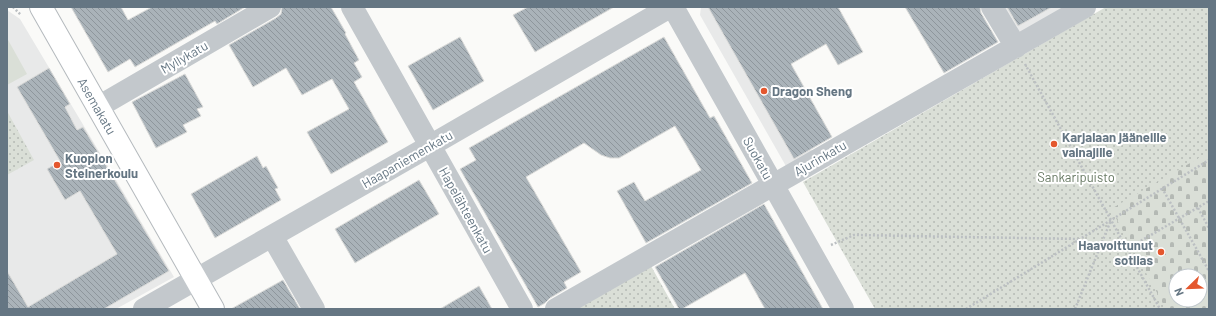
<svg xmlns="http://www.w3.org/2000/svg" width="1216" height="316" font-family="Barlow,sans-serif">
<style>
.built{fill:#e8e9e9}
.grass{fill:url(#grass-dots);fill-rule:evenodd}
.cemetery{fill:url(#cemetery-stones);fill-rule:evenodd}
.garden{fill:#dadfd7}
.building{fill:url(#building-back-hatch);stroke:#dcdcda}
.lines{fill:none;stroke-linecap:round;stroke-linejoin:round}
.major-casing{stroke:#b5babe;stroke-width:24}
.path{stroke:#bbbfc2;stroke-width:2.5;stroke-dasharray:2 2;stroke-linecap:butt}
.minor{stroke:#c3c8cc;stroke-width:22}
.major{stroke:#fff;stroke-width:22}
.poi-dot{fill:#e4572e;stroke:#fff;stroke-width:1.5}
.labels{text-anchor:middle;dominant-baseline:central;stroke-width:4;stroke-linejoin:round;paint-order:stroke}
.street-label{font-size:13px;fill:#657683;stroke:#fff}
.poi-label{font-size:13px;font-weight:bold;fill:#657683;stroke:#fff;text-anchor:start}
.park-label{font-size:13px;fill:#687a64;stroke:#fff}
</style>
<defs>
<pattern id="grass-dots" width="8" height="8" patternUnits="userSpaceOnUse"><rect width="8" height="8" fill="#dadfd7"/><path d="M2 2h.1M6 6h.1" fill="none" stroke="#b4b9b4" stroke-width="1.8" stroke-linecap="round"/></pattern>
<pattern id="cemetery-stones" width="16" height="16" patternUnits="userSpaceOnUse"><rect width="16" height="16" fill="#dadfd7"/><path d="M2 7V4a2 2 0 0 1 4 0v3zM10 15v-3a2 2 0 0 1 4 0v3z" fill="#b4b9b4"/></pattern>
<pattern id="building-back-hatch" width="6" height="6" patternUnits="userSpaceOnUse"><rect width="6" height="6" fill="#aab3b9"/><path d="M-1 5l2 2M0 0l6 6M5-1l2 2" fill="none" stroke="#8e969c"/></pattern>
</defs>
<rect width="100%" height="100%" fill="#fafaf8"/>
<path class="built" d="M701 7H772L741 25 817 160 791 175 700 15Z
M992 7H1085L1016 47Z
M7 10 20 19 174 277 116 309H7Z"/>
<path class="grass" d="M1106 7H1209V309H875L803 182ZM1176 276H1200V300H1176Z
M7 111 34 160 7 175Z
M646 257 675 309H556Z"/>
<path class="cemetery" d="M1209 152V309H1166L1111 209ZM1176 276H1200V300H1176Z"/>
<path class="garden" d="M7 38 27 74 7 85Z"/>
<path class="building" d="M71 7H121L128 20 152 7H245L217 24 215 21 135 67 130 59 108 72Z
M282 7H331L346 33 345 34 359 60 354 63 362 77 354 82 388 142 331 174 307 132 349 109 332 79 302 95 286 68 253 87 229 45 276 18 281 14Z
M528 7H614L535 52 513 15Z
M708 7H838L863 52 838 65 826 44 791 64 832 137 794 159Z
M905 7H980L981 13 998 42 944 73Z
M1007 7H1052L1018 26Z
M460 37 484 81 433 110 408 66Z
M664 37 710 118 714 116 752 183 646 243 617 191 634 182 645 201 701 170 675 126 619 158H610L601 155 584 143 526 177 581 272 564 282 567 288 550 298 545 303 538 307 460 169 476 160 469 148Z
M49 68 70 104 65 107 77 130 83 127 169 271 104 309H7V271L28 307 117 254 80 191 65 200 47 169 60 161 17 87Z
M185 74 203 107 197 109 201 116 183 125 187 132 156 148 132 102Z
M257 156 263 168 266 166 278 188 275 189 281 200 215 238 191 194Z
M419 180 439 214 355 263 335 229Z
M764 204 823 309H765L745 273 682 309H679L655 267Z
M283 280 300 309H231Z
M479 286 492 309H440Z"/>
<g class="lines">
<g class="major-casing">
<path id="major" d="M41 7 213 309"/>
</g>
<path class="path" d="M13 7 21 15
M1025 64 1160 309
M1162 188 1209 271
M1198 208 1209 228
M831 245 854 235 1078 239
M1127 249 1209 201
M966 309 1209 160
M1075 309 1111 220"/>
<path class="minor" d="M352 7 522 309
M673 7 843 309
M992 7 1016 47
M98 107 270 7
M272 236 314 309
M144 309 421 151 670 7
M556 309 1085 7"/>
<use href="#major" class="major"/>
</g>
<g class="poi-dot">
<circle cx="764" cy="91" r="4"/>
<circle cx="1054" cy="144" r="4"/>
<circle cx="57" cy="165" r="4"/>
<circle cx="1161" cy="252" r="4"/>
</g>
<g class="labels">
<g class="street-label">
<text transform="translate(184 57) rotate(-30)">Myllykatu</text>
<text transform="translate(97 106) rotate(60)">Asemakatu</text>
<text transform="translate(758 158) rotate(61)">Suokatu</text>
<text transform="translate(820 158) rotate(-30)">Ajurinkatu</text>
<text transform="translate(407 159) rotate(-30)">Haapaniemenkatu</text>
<text transform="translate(466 210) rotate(61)">Hapelähteenkatu</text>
</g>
<g class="poi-label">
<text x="772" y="91">Dragon Sheng</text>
<text x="1062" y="137">Karjalaan jääneille<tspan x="1062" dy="15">vainajille</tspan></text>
<text x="65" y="158">Kuopion<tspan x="65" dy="15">Steinerkoulu</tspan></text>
<text x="1153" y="245" text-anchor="end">Haavoittunut<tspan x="1153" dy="15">sotilas</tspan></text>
</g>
<g class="park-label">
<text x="1076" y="177">Sankaripuisto</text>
</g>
</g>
<rect width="1216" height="316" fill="none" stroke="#657683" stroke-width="16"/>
<g transform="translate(1188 288) rotate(247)"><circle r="19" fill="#ffffff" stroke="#c1c8cd"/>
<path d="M0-3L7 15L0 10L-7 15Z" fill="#e4572e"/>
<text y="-6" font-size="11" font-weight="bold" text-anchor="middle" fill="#657683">N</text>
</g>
</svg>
